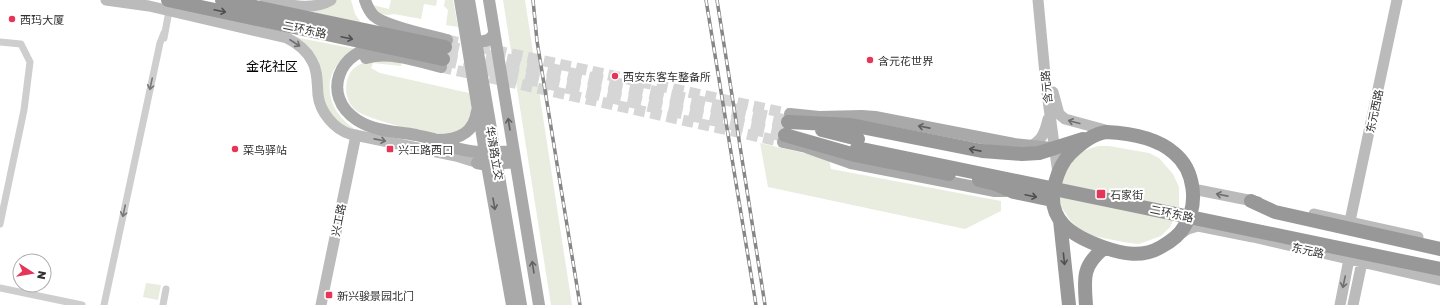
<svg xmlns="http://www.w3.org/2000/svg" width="1440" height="305" font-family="'Golos Text','Noto Sans SC',sans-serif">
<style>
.green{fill:#e8eddf}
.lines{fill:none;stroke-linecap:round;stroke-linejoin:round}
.secondary-tunnel{stroke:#d6d6d6;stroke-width:11;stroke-dasharray:11 5.5;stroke-linecap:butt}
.highway-tunnel{stroke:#d6d6d6;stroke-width:14;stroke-dasharray:14 7;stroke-linecap:butt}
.street{stroke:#cecece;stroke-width:7}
.secondary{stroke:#bbb;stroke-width:11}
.primary{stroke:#a9a9a9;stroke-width:12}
.highway{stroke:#989898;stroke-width:14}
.rail-casing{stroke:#868686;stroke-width:3.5}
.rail{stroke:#fff;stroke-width:2;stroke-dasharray:6;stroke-linecap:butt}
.primary-bridge{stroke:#a9a9a9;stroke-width:12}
.highway-bridge{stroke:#989898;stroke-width:14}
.oneway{stroke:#505050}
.oneway2{stroke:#6f6f6f}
.oneway3{stroke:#787878}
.oneway4{stroke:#616161}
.poi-dot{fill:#e53558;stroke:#fff;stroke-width:1.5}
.labels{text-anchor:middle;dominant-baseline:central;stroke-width:4;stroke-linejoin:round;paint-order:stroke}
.poi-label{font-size:11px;fill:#313131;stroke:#fff;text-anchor:start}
.street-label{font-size:11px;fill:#313131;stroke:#fff}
.quarter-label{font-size:13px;fill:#000;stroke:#fff}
</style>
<rect width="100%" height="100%" fill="#fff"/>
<path class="green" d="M337 0H351L355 14 362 24 312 12 321 10Z
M391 0H437L436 6 424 4 421 19 394 14 387 15 373 12 368 4 389 9Z
M445 0H453L458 27 446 25 448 10 444 6Z
M503 0H525L572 305H551Z
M284 35 356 49C318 69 323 111 358 131H351L334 119 325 105 318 72Z
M374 60 401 62V66L373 63 371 68 380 73 469 93C470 101 474 112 470 120 466 127 456 133 448 135 437 137 366 119 357 111 344 102 343 82 352 70 358 64 366 61 374 60Z
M760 143 829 159 831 169 1001 201V211L965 229 768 187Z
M1098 146H1109L1149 153 1159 158 1173 174 1179 187V208L1170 227 1161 236 1139 244 1129 243 1093 236 1080 230 1070 220 1062 208 1059 195 1065 169 1083 151Z
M146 283 161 285 158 300 143 297Z"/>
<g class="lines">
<path class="secondary-tunnel" d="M447 40 790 114
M441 67 783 142"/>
<path class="highway-tunnel" d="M445 47 788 122
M443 59 785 135"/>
<path class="street" d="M164 38 169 11
M0 42 21 44 30 62 24 110 0 224
M0 288 82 305
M104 305 160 43 164 33
M163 305 166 289"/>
<path class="secondary" d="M106 0 149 6 287 38C297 43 307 51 312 61 318 71 317 83 318 95 320 112 334 129 350 134L456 156 472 161
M265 0C286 4 311 12 331 0
M1038 0 1046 85 1058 174
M1053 92 1059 114 1065 119 1109 131
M1027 147C1041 143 1045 133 1048 119
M1193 189 1258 202
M1314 214 1418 237
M1350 221 1397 0
M1178 235 1188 229 1198 226 1253 237 1440 280
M321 305 356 135
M1340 305 1349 259
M1353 305 1362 262"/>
<path class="primary" d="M365 0C367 6 370 12 374 16 387 27 429 35 447 40
M460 0 487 165 512 305
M489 0 539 305
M467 39 472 42C481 41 491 43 494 33
M381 47C339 48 320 96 357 120 376 132 395 131 416 135 424 137 432 138 439 141 443 142 447 145 450 146 472 154 491 153 513 151
M366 58C389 51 418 61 441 67
M790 114 819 117 862 116 875 117 1014 144 1052 148
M437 140C459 140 474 133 477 111
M783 142 806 147 851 163 995 191H1005
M477 163 487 165 515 162"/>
<path class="highway" d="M168 0 443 59
M222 0 445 47
M788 122 851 125 982 151 1022 154 1039 153 1083 139
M822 130 858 139
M1106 132C1128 133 1157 138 1174 153 1195 170 1199 205 1184 227 1179 236 1170 242 1161 247 1142 258 1123 254 1103 247 1072 236 1045 220 1055 183 1058 172 1062 162 1070 154 1080 144 1092 134 1106 132Z
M785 135 855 155 949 174
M979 180 996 184 1014 192 1052 200
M1251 201 1275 212 1440 249
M1060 220 1069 305
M1086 305C1084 278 1082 266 1104 248"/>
<g class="rail-casing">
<path id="rail" d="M533 0 537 41 580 305
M706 0 756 305
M717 0 765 305"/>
</g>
<use href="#rail" class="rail"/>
<path class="primary-bridge" d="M469 0 521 305"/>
<path class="highway-bridge" d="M857 148 1440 269"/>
</g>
<defs><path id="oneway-shaft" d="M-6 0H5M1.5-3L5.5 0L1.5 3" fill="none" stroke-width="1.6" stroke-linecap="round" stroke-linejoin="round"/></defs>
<g class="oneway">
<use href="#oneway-shaft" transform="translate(220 11) rotate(12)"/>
<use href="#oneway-shaft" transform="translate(347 38) rotate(12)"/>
<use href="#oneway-shaft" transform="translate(975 150) rotate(-169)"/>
<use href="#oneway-shaft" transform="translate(1031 196) rotate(12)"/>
<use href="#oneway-shaft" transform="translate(1064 259) rotate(84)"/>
</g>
<g class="oneway2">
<use href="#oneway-shaft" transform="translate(295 43) rotate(33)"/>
<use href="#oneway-shaft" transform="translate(1074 122) rotate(-165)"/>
<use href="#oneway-shaft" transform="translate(380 140) rotate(11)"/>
<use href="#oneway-shaft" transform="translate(1222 195) rotate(-169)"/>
<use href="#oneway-shaft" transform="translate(1344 282) rotate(102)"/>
</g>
<g class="oneway3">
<use href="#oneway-shaft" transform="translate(151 84) rotate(102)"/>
<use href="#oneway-shaft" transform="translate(124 211) rotate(102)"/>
</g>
<g class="oneway4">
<use href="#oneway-shaft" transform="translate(509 124) rotate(-99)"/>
<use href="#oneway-shaft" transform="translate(924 127) rotate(-169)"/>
<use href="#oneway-shaft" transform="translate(494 204) rotate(80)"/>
<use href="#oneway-shaft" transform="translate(533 267) rotate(-99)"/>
</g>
<g class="poi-dot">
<circle cx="12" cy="19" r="4"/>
<circle cx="870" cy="60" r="4"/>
<circle cx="615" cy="76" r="4"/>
<circle cx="235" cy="149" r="4"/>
<rect x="386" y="145" width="8" height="8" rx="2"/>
<rect x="1096" y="189" width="10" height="10" rx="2"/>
<rect x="325" y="291" width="8" height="8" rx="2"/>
</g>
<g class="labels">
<g class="poi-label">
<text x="20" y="19">西玛大厦</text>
<text x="878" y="60">含元花世界</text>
<text x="623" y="76">西安东客车整备所</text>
<text x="243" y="149">菜鸟驿站</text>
<text x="398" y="149">兴工路西口</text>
<text x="1110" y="194">石家街</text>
<text x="337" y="295">新兴骏景园北门</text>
</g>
<g class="street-label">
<text transform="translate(305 29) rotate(12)">二环东路</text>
<text transform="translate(1046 87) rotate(-96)">含元路</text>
<text transform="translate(1374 111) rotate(-78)">东元西路</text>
<text transform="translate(495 153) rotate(80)">华清路立交</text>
<text transform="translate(1172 213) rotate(12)">二环东路</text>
<text transform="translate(338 220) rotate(-78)">兴工路</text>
<text transform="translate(1308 250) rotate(13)">东元路</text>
</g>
<g class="quarter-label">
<text x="272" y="66">金花社区</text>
</g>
</g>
<g transform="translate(32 273) rotate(102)"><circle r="19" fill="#ffffff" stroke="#adadad"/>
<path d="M0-3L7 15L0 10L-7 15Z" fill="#e53558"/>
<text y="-6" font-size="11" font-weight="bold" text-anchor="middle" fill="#313131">N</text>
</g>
</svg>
